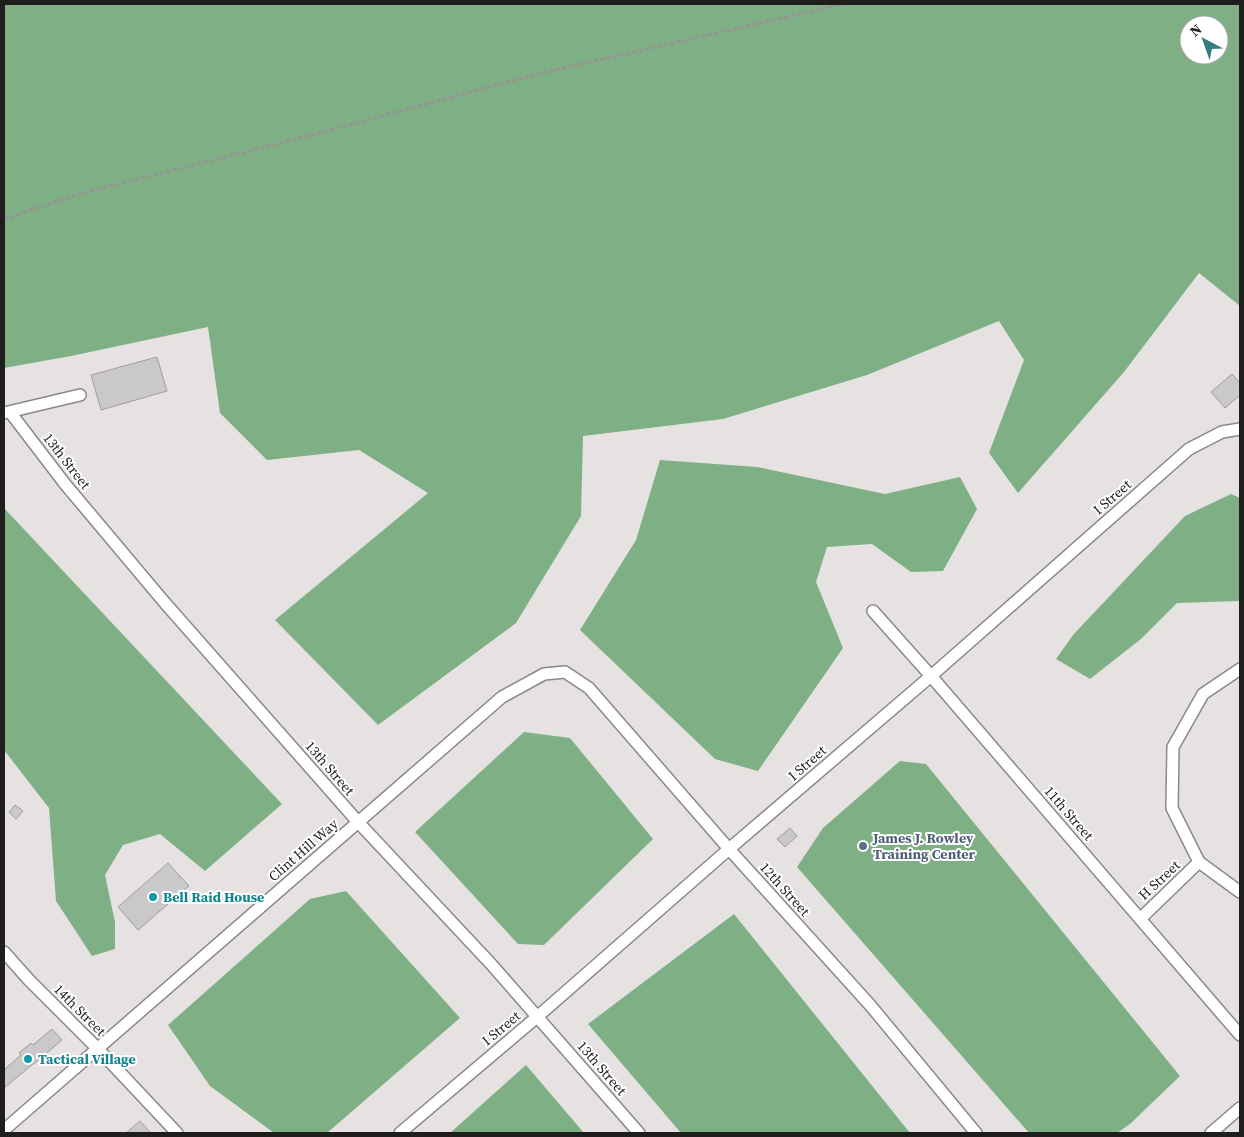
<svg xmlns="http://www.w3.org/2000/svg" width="1244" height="1137" font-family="'Source Serif 4',serif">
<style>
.forest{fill:#7fb085;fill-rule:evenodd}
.building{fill:#cac8cb;stroke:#9e9c9f}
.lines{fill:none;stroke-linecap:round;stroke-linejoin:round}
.lane-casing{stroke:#8c8887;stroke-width:14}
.path{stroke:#969392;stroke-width:3;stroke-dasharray:4 2.5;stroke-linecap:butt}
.lane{stroke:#fff;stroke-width:11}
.service-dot{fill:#5c6f8a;stroke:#fff;stroke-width:2}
.culture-dot{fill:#0f9aa8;stroke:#fff;stroke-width:2}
.labels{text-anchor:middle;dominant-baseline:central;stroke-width:4;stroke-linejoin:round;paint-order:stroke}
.street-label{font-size:14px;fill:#1f1e1d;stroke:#fff}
.service-label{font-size:14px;font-weight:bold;fill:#4e5e75;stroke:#fff;text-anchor:start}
.culture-label{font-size:14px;font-weight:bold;fill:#0d838f;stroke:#fff;text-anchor:start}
</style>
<rect width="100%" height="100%" fill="#e6e2e1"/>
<path class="forest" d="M4 4H1240V306L1199 273 1124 372 1018 493 989 453 1024 360 999 321 867 375 723 419 583 436 581 516 516 623 378 725 275 620 428 493 359 450 267 460 220 413 208 327 71 356 4 368ZM1189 25H1219V55H1189Z
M660 460 757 467 885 494 960 477 977 509 943 571 911 572 872 544 827 547 816 582 843 648 758 771 715 759 580 630 636 540Z
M1231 494 1240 498V601L1177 603 1141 639 1090 679 1056 659 1073 635 1185 516Z
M4 508 282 804 205 871 160 834 123 845 105 875 115 922V949L92 956 56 901 49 808 4 750Z
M524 732 570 738 653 839 544 945 518 944 415 832Z
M900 761 926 764 1180 1076 1130 1124 1117 1133H1029L797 867 823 828Z
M346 891 460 1018 327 1133H274L210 1086 168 1025 310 899Z
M734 914 910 1133H681L588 1024Z
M526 1065 584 1133H450Z"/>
<path class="building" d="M157 357 167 391 101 410 91 375Z
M1232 374 1240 383V395L1225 408 1211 392Z
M15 805 23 811 16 819 9 812Z
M790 828 797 836 785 847 777 839Z
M168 863 189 886 138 930 118 907Z
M52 1029 62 1040 34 1064H33L4 1088V1068L5 1069 21 1055 19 1053 31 1043 33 1045Z
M140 1121 151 1133H126Z"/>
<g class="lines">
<g class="lane-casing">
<path id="lane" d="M10 412 65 484 165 603 358 822 491 964 639 1133
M4 413 80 395
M873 611 931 676 1240 1035
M1240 669 1203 694 1173 747 1172 808 1199 862 1240 892
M1140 919 1199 862
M4 952 29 980 97 1048 177 1133
M4 1130 502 697 544 674 565 672 589 688 729 849 870 1005 976 1133
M400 1133 537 1017 729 849 931 676 1189 449 1222 432 1240 429
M1211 1133 1240 1108"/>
</g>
<path class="path" d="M4 219 79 194 293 140 537 74 843 4"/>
<use href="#lane" class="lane"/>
</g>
<circle class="service-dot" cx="863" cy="846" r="5"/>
<g class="culture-dot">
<circle cx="153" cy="897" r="5"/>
<circle cx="28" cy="1059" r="5"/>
</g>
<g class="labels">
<g class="street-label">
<text transform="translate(67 461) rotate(52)">13th Street</text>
<text transform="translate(1112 497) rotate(-41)">I Street</text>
<text transform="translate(807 763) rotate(-41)">I Street</text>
<text transform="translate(330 768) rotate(49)">13th Street</text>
<text transform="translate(1069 813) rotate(49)">11th Street</text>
<text transform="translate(303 850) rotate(-41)">Clint Hill Way</text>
<text transform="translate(1159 880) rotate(-43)">H Street</text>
<text transform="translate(785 889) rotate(48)">12th Street</text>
<text transform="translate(80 1010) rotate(45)">14th Street</text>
<text transform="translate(501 1028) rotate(-40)">I Street</text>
<text transform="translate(602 1068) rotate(49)">13th Street</text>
</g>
<g class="service-label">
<text x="873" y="838">James J. Rowley<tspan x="873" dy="16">Training Center</tspan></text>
</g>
<g class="culture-label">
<text x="163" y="897">Bell Raid House</text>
<text x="38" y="1059">Tactical Village</text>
</g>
</g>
<rect width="1244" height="1137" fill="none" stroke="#1f1e1d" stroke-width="10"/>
<g transform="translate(1204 40) rotate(319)"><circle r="24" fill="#ffffff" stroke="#a5a5a5"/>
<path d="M0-4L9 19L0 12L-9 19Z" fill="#347d7f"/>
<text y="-8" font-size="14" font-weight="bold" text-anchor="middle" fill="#1f1e1d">N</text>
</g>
</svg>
